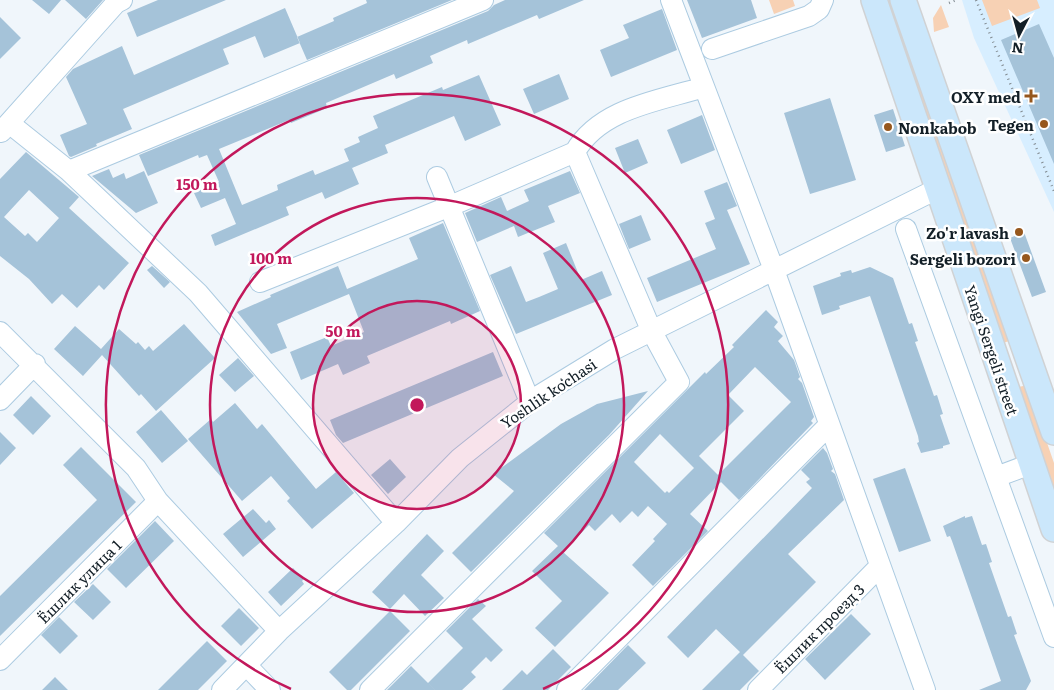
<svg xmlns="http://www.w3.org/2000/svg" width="1054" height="690" font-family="Literata,serif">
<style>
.built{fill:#d7eeff}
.green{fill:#f7d1b4}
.building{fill:#a5c3d9;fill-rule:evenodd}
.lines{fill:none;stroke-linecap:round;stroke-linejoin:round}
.minor-casing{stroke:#accbe1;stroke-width:22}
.major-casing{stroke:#d0d2d4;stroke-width:28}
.path{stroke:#838c92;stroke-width:2.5;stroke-dasharray:1 4;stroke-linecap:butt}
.minor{stroke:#fff;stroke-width:20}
.major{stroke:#cbe7fb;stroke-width:25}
.ring{fill:none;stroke:#c2185b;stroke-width:2.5}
.poi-dot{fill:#96571d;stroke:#fff;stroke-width:2}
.labels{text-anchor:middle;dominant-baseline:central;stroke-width:5;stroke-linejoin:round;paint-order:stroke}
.poi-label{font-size:15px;font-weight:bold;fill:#131f27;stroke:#fff;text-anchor:end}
.street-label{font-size:15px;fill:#131f27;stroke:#fff}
.centre{fill:#c2185b;stroke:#fff;stroke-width:2.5}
.ring-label{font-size:15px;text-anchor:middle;font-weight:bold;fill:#c2185b;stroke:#fff;stroke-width:5;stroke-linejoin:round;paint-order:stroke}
</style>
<rect width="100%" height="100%" fill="#f0f6fb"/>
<path class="built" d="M962 0H1054V212L974 38Z"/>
<path class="green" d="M769 0H793L795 6 774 14Z
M982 0H1037L1040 8 992 26Z
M941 5 949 27 934 32 933 18Z
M906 39 1012 340 1003 343 898 42Z
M1027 385 1054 463V488L1019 387Z"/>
<path class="building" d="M32 0H61L49 14Z
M65 0H103L86 19Z
M158 0H226L137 37 127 13Z
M366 0H452L307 60 297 37 334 21 333 18 367 3Z
M505 0H584L539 19 537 15 468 44 467 40 430 56 433 63 396 79 394 74 326 103 327 108 291 123 289 120 219 149 242 205 278 190 277 185 313 170 315 175 349 161 359 184 325 199 322 192 286 207 289 215 215 246 211 235 236 224 225 198 201 208 194 193 219 182 207 155 199 158 198 155 148 176 139 155 488 11 494 5Z
M687 0H751L757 18 702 38Z
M285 8 300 43 264 58 255 36 223 49 229 64 123 109 132 129 96 144 97 146 71 157 69 156 60 135 87 124 66 77 73 69 122 46 134 75Z
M662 9 677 50 611 77 600 50 629 38 623 25Z
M0 17 21 38 0 59Z
M1039 24 1054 58V164L1001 40Z
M559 74 569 99 534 114 523 89Z
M479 75 501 125 465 141 454 116 385 145 388 153 352 168 344 149 360 142 358 137 378 128 373 116 442 87 443 90Z
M830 98 856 180 810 194 784 113Z
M893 109 905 146 886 152 874 115Z
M702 115 715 150 681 164 667 130Z
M638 139 648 163 625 173 615 148Z
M26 152 79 197 69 208 129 263 104 290 99 285 77 308 62 294 52 304 29 279 0 256V179ZM29 190 59 218 37 242 28 233 25 236 4 217Z
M109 169 113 178 124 173 126 179 144 171 158 203 136 213 92 176Z
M570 171 580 193 548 206 555 222 518 237 514 226 477 242 465 213 501 197 507 211 529 201 524 190Z
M727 182 737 206 727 210 750 264 657 302 647 278 716 249 705 223 715 219 704 191Z
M641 215 651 240 629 249 619 224Z
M443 223 480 311 451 324 450 321 367 356 370 363 343 375 338 364 301 380 290 352 327 337 331 346 364 332 349 294 277 324 287 348 271 354 237 312 271 297 270 295 338 266 347 289 418 259 409 238Z
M1024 232 1046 292 1032 297 1010 238Z
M566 243 581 280 602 271 612 295 516 334 490 275 511 266 526 302 539 297 558 289 543 253Z
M152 266 170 282 164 288 147 270Z
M870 267 893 278 909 324 912 323 918 341 915 342 934 396 937 395 943 414 940 415 950 444 943 446V448L921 453 917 443 919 442 918 436 870 296 839 306 840 309 822 315 813 286 841 276 840 273 851 270 852 273Z
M766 310 778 322 774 327 783 336 778 341 794 360 800 377 798 379 802 383 814 417 811 421 813 423 739 500 721 482 690 514 708 531 653 586 632 565 655 541 653 539 667 524 648 506 638 517 632 511 620 523 612 514 595 531 589 525 563 552 609 593 555 647 535 628 562 601 532 571 558 546 544 533 705 372 706 374 734 347 732 345ZM755 367 791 402 718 475 699 456 744 411 728 395ZM660 434 694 468 669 493 667 491 665 493 634 462Z
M184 324 215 358 156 411 141 394 139 396 102 355 83 376 54 349 75 326 101 349 119 329 136 344 138 342 145 350 149 346 153 351Z
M493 352 503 376 343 443 336 435 330 420Z
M238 358 254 376 235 392 219 375Z
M648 391 609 435 471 572 452 553 514 491 493 474 561 424 597 404Z
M31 396 51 416 33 435 13 415Z
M235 403 257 429 262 424 316 489 336 472 354 493 312 529 287 501 290 498 271 476 242 501 188 439 211 419 213 422Z
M161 410 188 441 162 463 136 432Z
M0 432 16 448 0 465Z
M81 447 136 502 0 636V596L97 500 63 465Z
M823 448 827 453 833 469 831 471 835 474 844 500 788 554 816 582 743 655 759 671 740 690H702L740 652 716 629 688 658 667 637 812 488 806 482 810 479 801 470Z
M390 459 406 477 388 494 371 475Z
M905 468 931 541 899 552 873 479Z
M253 509 266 523 269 520 276 529 243 557 223 534Z
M965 516V518L972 516 982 545 986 544 992 562 989 563 1008 617 1011 616 1017 634 1014 635 1031 681 1026 690H979L1001 681 952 541 950 536 947 537 943 526Z
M155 521 174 541 126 588 107 569Z
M427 534 444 551 421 575 444 598 425 616 404 594 390 609 372 592Z
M293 568 304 579 302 581 304 584 281 606 268 592Z
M93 584 111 602 93 620 74 602Z
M478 599 486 606 472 619 503 650 491 662 486 657 471 672 476 677 462 690H435L428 683 463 648 446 631Z
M239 608 259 628 241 646 221 626Z
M390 611 410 631 351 690H347L329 672Z
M851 614 871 634 825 680 805 659Z
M59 617 78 636 60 654 41 635Z
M207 641 227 661 198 690H158Z
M628 645 646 663 618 690H584Z
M553 649 571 667 548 690H502L522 670 527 675Z
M411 666 435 690H387Z
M55 677 68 690H42Z"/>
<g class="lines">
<g class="minor-casing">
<path id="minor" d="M671 0 774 270 925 690
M712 49 809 16 819 9 823 0
M9 123 69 171 198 293 396 523
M1 132 116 3 122 0
M69 171 483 0
M437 177 530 402
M906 229 1054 637
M260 282 448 207 575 152C600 108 659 101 704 87
M0 332 136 468 158 501 279 631
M0 400 35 364
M996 477 1031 464
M0 660 158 501
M247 666 270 690
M222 690 279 631 396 523 460 458 535 398 615 349 939 188
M370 690 679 382 652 332 575 152
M567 690 829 425
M758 690 880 566"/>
</g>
<g class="major-casing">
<path id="major" d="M874 0 1054 529
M903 0 1054 432"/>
</g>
<path class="path" d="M976 0 1054 191
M949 3 956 0"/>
<use href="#minor" class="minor"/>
<use href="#major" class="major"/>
</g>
<circle cx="417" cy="405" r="104" fill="#c2185b" fill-opacity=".12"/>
<g class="ring">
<circle cx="417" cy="405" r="104"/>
<circle cx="417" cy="405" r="207"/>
<path d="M291 689A311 311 0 1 1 543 689"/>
</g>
<g class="poi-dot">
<path d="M1028.5 88.5h5v5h5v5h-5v5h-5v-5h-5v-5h5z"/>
<circle cx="1044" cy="124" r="5"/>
<circle cx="888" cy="127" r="5"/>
<circle cx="1019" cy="232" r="5"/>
<circle cx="1026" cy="258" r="5"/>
</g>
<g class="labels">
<g class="poi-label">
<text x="1021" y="96">OXY med</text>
<text x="1034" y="124">Tegen</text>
<text x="898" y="127" text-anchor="start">Nonkabob</text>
<text x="1009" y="232">Zo'r lavash</text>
<text x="1016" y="258">Sergeli bozori</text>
</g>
<g class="street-label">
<text transform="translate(992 350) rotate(71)">Yangi Sergeli street</text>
<text transform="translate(548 393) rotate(-34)">Yoshlik koʻchasi</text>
<text transform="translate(79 581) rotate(-45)">Ёшлик улица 1</text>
<text transform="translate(819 628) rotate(-45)">Ёшлик проезд 3</text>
</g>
</g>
<circle cx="417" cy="405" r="8" class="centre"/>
<g class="ring-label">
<text x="197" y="190">150 m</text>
<text x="271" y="264">100 m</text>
<text x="343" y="337">50 m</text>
</g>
<g transform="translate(1019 35) rotate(186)" stroke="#ffffff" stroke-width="4" paint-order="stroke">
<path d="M0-4L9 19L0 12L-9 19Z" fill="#131f27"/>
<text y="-8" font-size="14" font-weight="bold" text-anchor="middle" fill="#131f27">N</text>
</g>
</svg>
